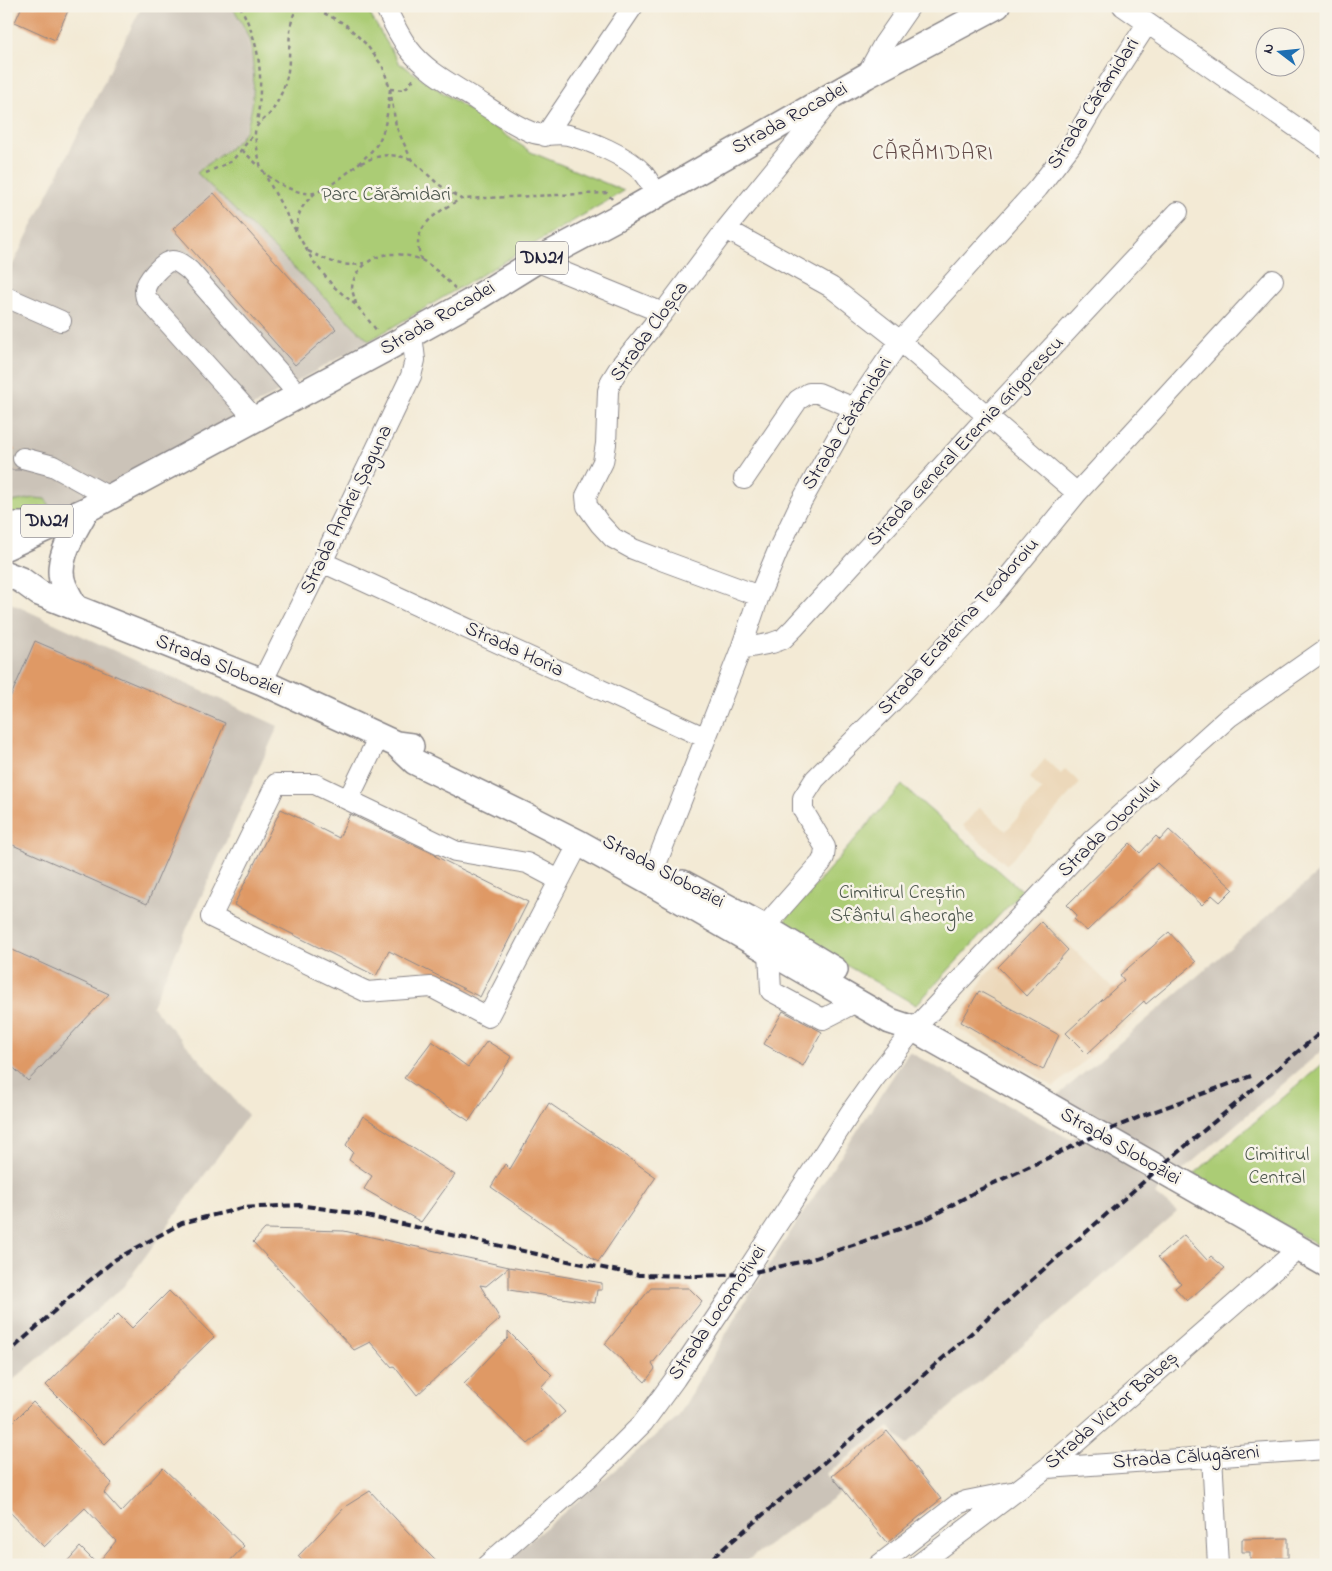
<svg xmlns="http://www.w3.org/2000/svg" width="1332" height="1571" font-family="'Indie Flower',sans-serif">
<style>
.built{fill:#ecd8ba}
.industrial{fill:#cbc3b8}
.green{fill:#abcc74;stroke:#667758}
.building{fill:#df9965}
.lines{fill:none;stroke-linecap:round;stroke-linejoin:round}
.minor-tunnel{stroke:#c9c2b6;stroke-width:20;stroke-dasharray:20 10;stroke-linecap:butt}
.minor-casing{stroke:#8a8688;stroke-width:22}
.major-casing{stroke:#8a8688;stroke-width:28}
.path{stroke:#8a8688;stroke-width:2.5;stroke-dasharray:4 4;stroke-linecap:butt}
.minor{stroke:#fff;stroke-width:20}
.major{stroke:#fff;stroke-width:25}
.rail{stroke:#22223b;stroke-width:4;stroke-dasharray:8 4;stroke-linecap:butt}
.labels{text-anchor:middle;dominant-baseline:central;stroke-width:5;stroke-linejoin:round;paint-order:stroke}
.shield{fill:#f7f3e8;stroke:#62616f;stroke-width:1}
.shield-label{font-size:19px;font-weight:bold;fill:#22223b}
.street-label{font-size:20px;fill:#22223b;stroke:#f7f3e8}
.park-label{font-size:20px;fill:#4b554c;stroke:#f7f3e8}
.neighbourhood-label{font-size:21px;letter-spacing:1px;fill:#644c4a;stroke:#f7f3e8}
</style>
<rect width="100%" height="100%" fill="#f7f3e8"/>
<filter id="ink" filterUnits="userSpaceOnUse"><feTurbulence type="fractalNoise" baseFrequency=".02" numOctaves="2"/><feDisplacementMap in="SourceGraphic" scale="10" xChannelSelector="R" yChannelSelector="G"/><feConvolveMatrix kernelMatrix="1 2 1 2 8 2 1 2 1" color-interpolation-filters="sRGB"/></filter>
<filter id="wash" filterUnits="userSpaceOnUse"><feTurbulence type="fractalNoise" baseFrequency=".0096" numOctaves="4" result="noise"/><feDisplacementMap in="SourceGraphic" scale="20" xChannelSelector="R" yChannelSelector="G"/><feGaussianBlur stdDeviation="1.12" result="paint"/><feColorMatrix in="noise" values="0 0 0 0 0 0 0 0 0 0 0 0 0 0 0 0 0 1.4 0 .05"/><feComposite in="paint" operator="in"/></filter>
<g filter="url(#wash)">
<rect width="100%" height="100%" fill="#f3ead5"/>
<path class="built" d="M1045 759 1061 774 1065 769 1080 783 1007 865 963 826 979 807 1006 831 1042 790 1029 778Z
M1041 917 1139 1014 1054 1087 955 1026 985 976Z"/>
<path class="industrial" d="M142 6H232L247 35 253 66V94L250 115 243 134 228 151 206 165 197 173 369 341 6 545V278Z
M6 601 278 726 152 1006 248 1115 123 1287 6 1386Z
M1326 866V1047L1155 1194 1177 1212 906 1445 889 1427 826 1474 841 1492 741 1565H501L678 1417 742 1306 909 1052 1070 1139 1101 1124 1056 1097Z"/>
<path class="green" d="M232 6H365L399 63 531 152 624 191 369 341 197 173C212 159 229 152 242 136 257 115 256 57 247 34 243 24 237 15 232 6Z
M34 498 45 499 49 504 45 509 6 515V503Z
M902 785 1022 891 916 1005 779 927Z
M1326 1061V1250L1194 1174Z"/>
<g id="blocks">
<path class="building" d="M22 6H70L55 40 15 22Z
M214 193 336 329 295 365 173 229Z
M6 449H15L12 454V462L15 467 21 470H6Z
M35 641 225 723 147 904 6 842V707Z
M281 809 339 838 350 814 436 855 435 856 528 902 480 997 389 951 376 976 234 905Z
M1169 830 1233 889 1220 902 1212 895 1202 905 1157 863 1087 931 1074 919 1077 915 1067 905 1130 843 1140 853 1156 836 1160 840Z
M1041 922 1068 950 1026 996 998 967Z
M1169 932 1196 962 1146 1004 1144 1001 1087 1054 1066 1033 1124 980 1120 975Z
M6 947 109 994 28 1081 6 1061Z
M979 991 1059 1035 1043 1070 961 1022Z
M783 1011 822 1032 803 1066 764 1044Z
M432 1041 468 1067 487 1041 512 1057 469 1121 404 1078Z
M549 1103 656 1177 598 1262 491 1187 505 1164 510 1169Z
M363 1116 455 1175 421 1222 364 1189 372 1176 349 1160 353 1152 346 1145Z
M265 1229 344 1231 509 1267 486 1286 480 1285 500 1319 417 1395 394 1366 392 1367 370 1342 354 1350 253 1242Z
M1184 1235 1207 1260 1211 1256 1225 1268 1187 1301 1175 1288 1181 1283 1158 1257Z
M509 1267 602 1283V1290H597L595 1303 509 1290Z
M651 1288H689L702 1301 652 1364 655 1369 645 1382 605 1344Z
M169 1291 214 1337 105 1444 46 1385 118 1314 132 1328Z
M508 1331 552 1375 541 1387 565 1412 528 1444 464 1384 508 1338Z
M33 1402 112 1483 104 1493 121 1512 163 1468 244 1546 226 1565H64L80 1547 97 1564 116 1541 85 1508 44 1547 6 1508V1429Z
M887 1431 941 1499 887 1543 832 1476Z
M370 1491 421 1546 440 1565H306L298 1556 346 1506Z
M1288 1538V1558H1276V1565H1250V1552H1242V1539Z"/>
</g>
</g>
<g filter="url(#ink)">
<use href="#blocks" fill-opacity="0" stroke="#8a8688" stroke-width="1"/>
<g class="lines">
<path class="minor-tunnel" d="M6 458H23"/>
<g class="minor-casing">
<path id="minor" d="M385 6C392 21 399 36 409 49 426 72 455 86 478 101 495 112 512 124 531 132 546 138 555 132 568 135 589 140 627 156 642 172 648 179 652 187 657 194
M1123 6 1326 148
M866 76 883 45 910 6
M545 136 633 6
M726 229 831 287 900 341 1077 493
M536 261 663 313
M6 297 61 321
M255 419 146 298C145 297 145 290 145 290 146 281 163 261 172 261 179 261 185 267 190 271L299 395
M23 458 53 466 109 497
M744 479 798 400 809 393H818L854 408
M322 562 706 738
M759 596 664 561 633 549 613 538 600 524 587 506 586 496 603 462 606 444 608 391 611 381 621 365 663 313 726 229 831 100
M741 649 772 643 783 639 794 628 987 417 1178 212
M262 682 322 562 411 376 415 360 412 334
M348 800 379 736
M559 880 527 863 455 851 315 784H276L211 917 367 992 431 987 488 1017 579 843
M649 882 741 649 759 596 779 548 800 504 854 408 900 341 1038 188 1072 144 1097 101 1147 24
M756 939 758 934 821 863 824 857 825 847 803 810V798L815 779 892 702 991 598 1077 493 1273 280
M769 952 771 991 823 1019 856 1002
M1212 1456 1218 1565
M1047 1468 1326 1449
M487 1565 593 1473 643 1423 675 1379 724 1306 852 1110 874 1079 914 1029 1091 841 1229 717 1326 649
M879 1565 958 1504 966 1501 1011 1492
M918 1565 1047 1468 1298 1249"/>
</g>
<g class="major-casing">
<path id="major" d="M6 525H23L45 521
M6 547 86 510 391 346 470 302 536 261 622 215 866 76 997 6
M6 574 21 580 39 593 262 682 396 744 411 746
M75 607C71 600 67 593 64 586 53 561 75 531 86 510
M396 744 415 762 528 817 579 843 649 882 890 1021 914 1029 962 1056 1326 1264
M683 883 764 927 835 970"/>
</g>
<path class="path" d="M240 6C262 48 263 78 257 124
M298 6C284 28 293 57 286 80 283 91 278 102 272 111 266 120 255 122 255 134 255 138 260 165 261 168 269 181 299 196 314 193 329 190 372 155 379 141 387 126 388 106 390 89
M310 6 345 24 366 44 383 67 390 89 396 126 411 159 438 184 461 199
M390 89 404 90 414 79
M242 150 260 167
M361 163C381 154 389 153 411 159
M263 171 289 219 313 261 333 286 357 306 378 332
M206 173 232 161 254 134
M296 231C298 212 301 206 315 193
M308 251C329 261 341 268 364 263
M421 260C420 255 418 249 418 244 418 222 444 208 461 199L607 193 612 199
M356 304C355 299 353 294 352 289 352 283 355 275 359 271 375 251 397 251 419 259 432 264 446 280 456 289"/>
<use href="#minor" class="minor"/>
<use href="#major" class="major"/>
<path class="rail" d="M6 1355 73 1294 116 1259 182 1223 242 1208 299 1205 353 1213 568 1261 639 1275 697 1276 745 1274 809 1260 923 1221 977 1191 1099 1134 1142 1116 1251 1076
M704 1565 828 1459 1158 1169 1326 1028"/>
</g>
</g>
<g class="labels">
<g class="shield">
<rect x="516" y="241.5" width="52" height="33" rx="4"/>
<rect x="21" y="504.5" width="52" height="33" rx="4"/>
</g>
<g class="shield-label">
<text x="542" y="258">DN21</text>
<text x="47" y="521">DN21</text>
</g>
<g class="street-label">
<text transform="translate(1094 104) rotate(-57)">Strada Cărămidari</text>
<text transform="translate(790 119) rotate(-29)">Strada Rocadei</text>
<text transform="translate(438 319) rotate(-30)">Strada Rocadei</text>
<text transform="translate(650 332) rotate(-54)">Strada Cloșca</text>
<text transform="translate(848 424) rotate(-58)">Strada Cărămidari</text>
<text transform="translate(966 442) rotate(-47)">Strada General Eremia Grigorescu</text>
<text transform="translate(347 510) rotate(-64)">Strada Andrei Șaguna</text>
<text transform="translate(959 627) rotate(-48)">Strada Ecaterina Teodoroiu</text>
<text transform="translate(514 650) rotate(25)">Strada Horia</text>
<text transform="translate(219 666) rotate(22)">Strada Sloboziei</text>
<text transform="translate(1110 828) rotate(-44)">Strada Oborului</text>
<text transform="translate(663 872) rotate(28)">Strada Sloboziei</text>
<text transform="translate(1120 1147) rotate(30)">Strada Sloboziei</text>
<text transform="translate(718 1313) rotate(-56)">Strada Locomotivei</text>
<text transform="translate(1112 1411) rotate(-41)">Strada Victor Babeș</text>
<text transform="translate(1186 1458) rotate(-4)">Strada Călugăreni</text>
</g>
<g class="park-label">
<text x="386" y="195">Parc Cărămidari</text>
<text x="902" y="893">Cimitirul Creștin<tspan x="902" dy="23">Sfântul Gheorghe</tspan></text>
<text x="1277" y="1155">Cimitirul<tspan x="1277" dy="23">Central</tspan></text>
</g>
<g class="neighbourhood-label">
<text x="933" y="154">CĂRĂMIDARI</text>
</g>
</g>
<rect width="1332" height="1571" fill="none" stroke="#f7f3e8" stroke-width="25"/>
<g transform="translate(1280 52) rotate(286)"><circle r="24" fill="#f7f3e8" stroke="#a29fa3"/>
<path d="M0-4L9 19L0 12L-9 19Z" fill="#1f6fb2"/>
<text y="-8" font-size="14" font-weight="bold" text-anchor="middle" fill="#22223b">N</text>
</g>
</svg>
